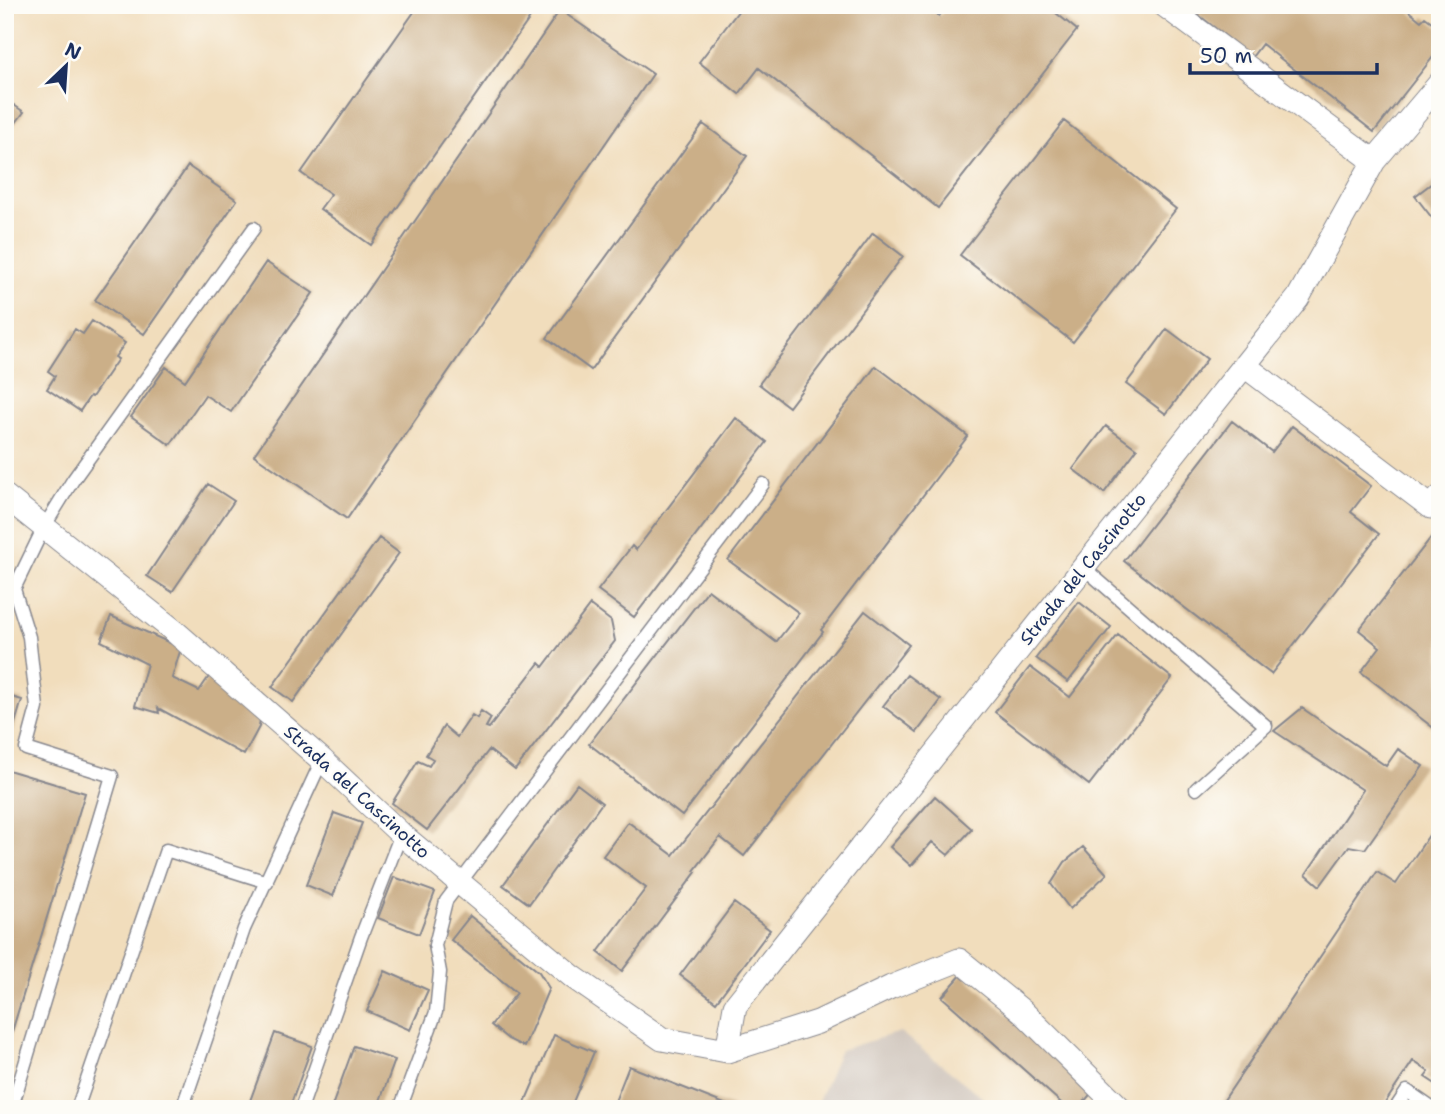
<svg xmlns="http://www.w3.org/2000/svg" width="1445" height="1114" font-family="'Shantell Sans',sans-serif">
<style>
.industrial{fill:#cdc2b9}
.building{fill:#cbaf88}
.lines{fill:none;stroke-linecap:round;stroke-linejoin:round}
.lane-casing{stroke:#86868d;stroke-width:15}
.street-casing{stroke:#86868d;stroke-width:25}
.lane{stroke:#fff;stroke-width:12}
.street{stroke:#fff;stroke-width:23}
.labels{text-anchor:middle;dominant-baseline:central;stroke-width:5;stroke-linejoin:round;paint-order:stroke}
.street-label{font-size:18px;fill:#1b2f5e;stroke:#fdfcf7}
</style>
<rect width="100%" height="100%" fill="#fdfcf7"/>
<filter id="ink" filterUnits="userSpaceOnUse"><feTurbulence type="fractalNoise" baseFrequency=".0143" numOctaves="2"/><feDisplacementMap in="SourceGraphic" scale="14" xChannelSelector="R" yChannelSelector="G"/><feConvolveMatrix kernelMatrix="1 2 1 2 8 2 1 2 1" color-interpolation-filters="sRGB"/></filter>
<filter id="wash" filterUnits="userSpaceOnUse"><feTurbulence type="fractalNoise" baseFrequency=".00686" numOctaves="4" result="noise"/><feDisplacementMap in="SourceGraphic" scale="28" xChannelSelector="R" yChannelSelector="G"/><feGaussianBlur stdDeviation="1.57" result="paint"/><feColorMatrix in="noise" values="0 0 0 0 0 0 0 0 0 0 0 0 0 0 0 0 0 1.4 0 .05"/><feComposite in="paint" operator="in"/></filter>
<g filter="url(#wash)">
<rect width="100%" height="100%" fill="#f1ddbc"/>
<path class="industrial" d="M900 1032 967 1085 996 1109H815L840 1050Z"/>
<g id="blocks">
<path class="building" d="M419 5H539L371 245 320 209 331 194 301 173Z
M743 5H925L939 16 948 5H1046L1077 30 938 208 759 68 739 94 699 62Z
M1186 5H1401L1421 21 1425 17 1440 28V48L1374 132 1262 44 1252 57Z
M560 10 653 74 347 519 254 455Z
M5 99 24 112 5 137Z
M1064 121 1176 209 1073 342 960 255Z
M703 124 747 156 591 370 547 338Z
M188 166 237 200 144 334 95 300Z
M1440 177V228L1415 196Z
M873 233 903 256 789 407 759 384Z
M266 262 313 293 231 412 205 395 170 445 131 417 166 367 185 381Z
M92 321 125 343 115 357 118 359 92 397 90 396 80 411 47 389 55 376 48 371 75 329 83 334Z
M1167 329 1207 359 1166 414 1126 384Z
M876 366 968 436 821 630 823 632 682 816 589 744 708 590 776 642 799 613 728 560Z
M736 418 767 442 634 617 598 590 632 546 636 550Z
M1232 421 1272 452 1292 426 1371 486 1351 512 1379 534 1271 674 1124 561Z
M1106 426 1137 449 1104 493 1073 469Z
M208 484 234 501 172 592 147 576Z
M1440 526V733L1361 672 1380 647 1359 630Z
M379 538 399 553 293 702 272 687Z
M1079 602 1111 627 1068 682 1036 658Z
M590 605 611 621 615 641 515 770 489 750 427 830 392 803 418 761 429 766 433 759 426 755 444 726 457 737 472 715 477 718 481 711 491 718 486 727 489 728 539 663 543 667Z
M865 611 909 645 744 856 720 837 694 871 696 872 622 971 598 952 646 888 603 856 628 822 673 855Z
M111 616 181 648 172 678 199 691 210 675 260 719 259 727 244 755 158 708 159 713 135 706 147 664 101 641Z
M1118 635 1172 678 1089 785 995 712 1030 667 1070 697Z
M907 675 941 700 917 732 883 706Z
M5 695 22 700 6 753H5Z
M1302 708 1386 766 1398 749 1423 766 1365 849 1349 846 1320 886 1306 874 1363 790 1274 731Z
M5 769 85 793 6 1051H5Z
M577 784 602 803 529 904 503 885Z
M935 796 972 829 948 855 932 842 911 866 890 847Z
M334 813 362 823 333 896 306 885Z
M1440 819V1087L1425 1077 1429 1072 1413 1061 1381 1109H1218L1377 872 1396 884Z
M1083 847 1107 874 1070 909 1051 884 1065 862Z
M394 877 435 892 419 934 378 918Z
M734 903 770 930 716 1002 680 975Z
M470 916 539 972 549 988 524 1047 508 1039 491 1025 517 993 451 940Z
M385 971 428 990 410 1030 367 1011Z
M962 974 1094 1090 1078 1109H1068L942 997Z
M275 1033 312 1046 289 1109H247Z
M554 1035 594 1052 570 1109H522Z
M354 1046 395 1060 377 1109H331Z
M629 1066 737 1109H612Z"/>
</g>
</g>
<g filter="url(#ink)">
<use href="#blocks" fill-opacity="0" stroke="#86868d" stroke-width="2"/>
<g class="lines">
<g class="lane-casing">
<path id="lane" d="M1084 568 1266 726 1196 789
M5 1095 15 1097 112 776 26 749 37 708 29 637 14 589 44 527 73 480 254 228
M77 1109 166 850 267 882
M182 1109 244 929 322 760
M301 1109 361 937 401 834
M400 1109 436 1012 440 972 435 945 446 901 763 484
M1395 1109 1407 1091 1433 1109"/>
</g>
<g class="street-casing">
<path id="street" d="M1164 5 1374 161
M1245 366 1431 507 1440 497
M5 496 173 630 322 760 401 834 573 977 662 1039 727 1051 818 1022 891 987 959 960 1022 1011 1121 1109
M727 1051 735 1006 1298 298 1374 161 1440 83"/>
</g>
<use href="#lane" class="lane"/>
<use href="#street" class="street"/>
</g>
</g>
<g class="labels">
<g class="street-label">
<text transform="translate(1083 569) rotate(-51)">Strada del Cascinotto</text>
<text transform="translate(357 792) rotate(42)">Strada del Cascinotto</text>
</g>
</g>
<rect width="1445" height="1114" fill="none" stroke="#fdfcf7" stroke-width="28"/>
<g transform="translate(66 66) rotate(25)" stroke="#fdfcf7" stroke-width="5" paint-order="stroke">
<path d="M0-5L12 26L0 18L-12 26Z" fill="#1b2f5e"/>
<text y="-10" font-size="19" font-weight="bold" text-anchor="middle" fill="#1b2f5e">N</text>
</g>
<path d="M1190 63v10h187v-10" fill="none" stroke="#1b2f5e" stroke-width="3.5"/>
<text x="1200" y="63" font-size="21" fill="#1b2f5e" stroke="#fdfcf7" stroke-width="5" paint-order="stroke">50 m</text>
</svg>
